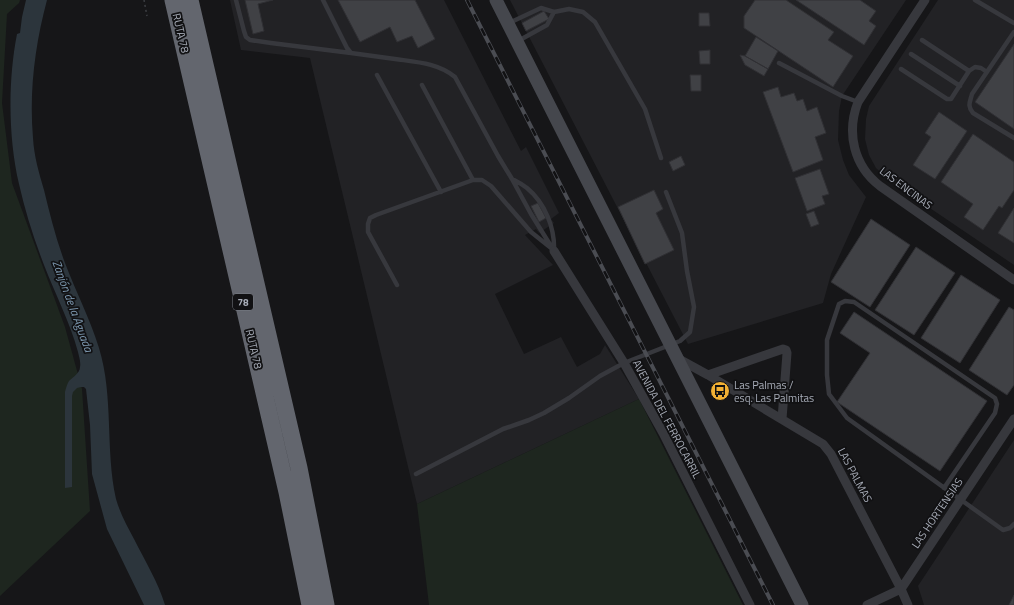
<svg xmlns="http://www.w3.org/2000/svg" width="1014" height="605" font-family="'Titillium Web',sans-serif">
<style>
.built{fill:#222225}
.green{fill:#1e261f}
.water{fill:#2c353c}
.building{fill:#404145;stroke:#303034}
.lines{fill:none;stroke-linecap:round;stroke-linejoin:round}
.path{stroke:#3d3f44;stroke-width:1.5;stroke-dasharray:2 3;stroke-linecap:butt}
.lane{stroke:#37383d;stroke-width:4.5}
.street{stroke:#37383d;stroke-width:9}
.secondary{stroke:#45474d;stroke-width:13}
.highway{stroke:#63666e;stroke-width:17}
.rail-casing{stroke:#4a4c52;stroke-width:4}
.rail{stroke:#111113;stroke-width:2.5;stroke-dasharray:8;stroke-linecap:butt}
.labels{text-anchor:middle;dominant-baseline:central;stroke-width:3.5;stroke-linejoin:round;paint-order:stroke}
.shield{fill:#111113;stroke:#7b7e86;stroke-width:1}
.shield-label{font-size:10px;font-weight:bold;fill:#a8adb8}
.street-label{font-size:11px;fill:#a8adb8;stroke:#111113}
.poi-label{font-size:11px;fill:#a8adb8;stroke:#111113;text-anchor:start}
.water-label{font-size:12px;font-style:italic;fill:#7f9bb3;stroke:#111113}
</style>
<rect width="100%" height="100%" fill="#161618"/>
<path class="built" d="M230 0H444L521 151 526 147 559 213 551 219 554 223 539 233 536 229 525 235 553 265 495 294 524 354 561 337 577 367 600 354 605 345 639 399 417 504 310 58 241 50Z
M510 0H906L842 96 839 111 838 140 843 160 849 175 866 197 831 274 823 303 688 344Z
M938 0H1014V265L890 181 876 168 869 155 865 139 866 119 869 106Z
M1014 440V605H924L918 586Z"/>
<path class="green" d="M0 0H20L19 3 7 14 2 103 12 183 65 327 82 389 90 511 0 596Z
M639 399 743 605H429L417 504Z"/>
<path class="water" d="M26 0H47C35 45 29 91 33 138 34 156 39 173 44 190 50 215 56 239 65 263 76 292 90 319 99 348 114 397 105 449 116 499 120 513 127 526 134 539 145 561 158 582 165 605H144L107 529 92 474 90 425 86 389 84 387H81L77 388 73 392 72 396V487L65 488V392C66 388 67 384 69 381 73 377 80 373 80 367 81 362 79 357 78 352 70 322 55 294 44 265 34 239 25 211 19 184 8 137 8 80 17 34L20 33 22 17Z"/>
<path class="building" d="M245 0H273L258 4 264 31 253 34Z
M338 0H415L435 39 418 48 412 36 397 42 390 27 360 42Z
M755 0H786L834 32 828 40 853 56 833 87 744 28V16Z
M796 0H860L876 11 869 21 876 26 864 45Z
M544 11 549 19 526 31 522 23Z
M699 13H709L710 26H699Z
M756 37 778 51 768 69 745 56Z
M1014 44V129L975 102Z
M710 50V64H700L699 51Z
M740 55 745 56 768 69 764 76 745 65Z
M690 75H701V91H691Z
M778 87 781 97 794 93 797 101 803 99 807 111 817 107 826 133 815 137 823 160 793 172 763 92Z
M939 112 967 131 935 179 913 165 931 137 925 133Z
M973 134 1014 162V190L1002 208 999 206 983 230 964 217 973 204 941 182Z
M681 156 685 165 673 171 669 162Z
M820 169 829 194 822 196 825 204 807 211 795 178Z
M654 190 663 209 656 213 674 250 645 264 618 207Z
M538 203 546 218 539 222 531 206Z
M1014 208V243L998 233Z
M814 211 819 224 811 227 806 214Z
M871 219 910 245 870 307 831 282Z
M916 247 955 273 914 335 875 310Z
M961 275 1000 300 960 363 921 338Z
M1009 307 1014 310V385L1007 395 969 370Z
M854 312 987 401 940 471 837 402 870 353 840 333Z
M1014 595V605H1009Z"/>
<g class="lines">
<path class="path" d="M144 0 147 16"/>
<path class="lane" d="M236 0 244 31 246 37 250 40 271 43 351 53
M323 0 347 48 351 53C366 55 381 57 395 59 416 62 438 63 455 77L498 156 512 179 531 214 554 251
M975 0 1014 23
M554 12 569 9 583 12 595 22 645 109 661 158
M509 23 541 8 554 12 547 25 518 41
M1014 32 972 94C970 102 967 106 973 113L1014 138
M922 40 969 71
M911 54 960 86
M779 63 842 96 858 102
M901 69 947 99H951L969 71 975 67 981 68 987 72
M377 75 441 192
M422 85 473 180
M514 180C518 182 523 185 527 188 545 203 555 228 554 251
M397 285 368 232V224L370 218 376 215 473 180H482L491 186 531 232 551 248
M416 474 503 429 529 420 544 413 569 398 600 376 624 363 680 341 690 332 694 307 687 271 682 233 666 192
M944 488 995 413 997 404 995 398 854 302 845 301 839 304 827 340V375L829 394 847 418 1003 530 1010 528 1014 524"/>
<path class="street" d="M925 0 858 102C846 133 854 166 880 186L1014 280
M554 251 624 363 663 433 750 605
M677 358 708 375 823 444 831 454 901 589 908 605
M708 375 783 349 786 350 787 353 782 419
M867 605 901 589 1014 419"/>
<path class="secondary" d="M496 0 802 605"/>
<path class="highway" d="M173 0 287 492 310 605
M190 0 299 468 326 605"/>
<g class="rail-casing">
<path id="rail" d="M467 0 773 605"/>
</g>
<use href="#rail" class="rail"/>
</g>
<defs>
<g id="bus-disc" transform="scale(1)"><circle r="9.5" fill="#f2b134" stroke="#111113"/><path d="M-5-6H5V4H4V6H2V4H-2V6H-4V4H-5ZM-3.5-4V0h7V-4ZM-3.5 1.2v1.5H-2V1.2ZM2 1.2v1.5H3.5V1.2Z" fill="#111"/></g>
</defs>
<g fill-rule="evenodd">
<use href="#bus-disc" x="720" y="391"/>
</g>
<g class="labels">
<rect class="shield" x="233" y="294" width="20" height="16" rx="3"/>
<g class="shield-label">
<text x="243" y="302">78</text>
</g>
<g class="street-label">
<text transform="translate(181 33) rotate(77)">RUTA 78</text>
<text transform="translate(906 188) rotate(37)">LAS ENCINAS</text>
<text transform="translate(254 349) rotate(77)">RUTA 78</text>
<text transform="translate(667 419) rotate(62)">AVENIDA DEL FERROCARRIL</text>
<text transform="translate(855 475) rotate(62)">LAS PALMAS</text>
<text transform="translate(937 513) rotate(-56)">LAS HORTENSIAS</text>
</g>
<g class="poi-label">
<text x="734" y="385">Las Palmas /<tspan x="734" dy="13">esq. Las Palmitas</tspan></text>
</g>
<g class="water-label">
<text transform="translate(73 306) rotate(70)">Zanjón de la Aguada</text>
</g>
</g>
</svg>
